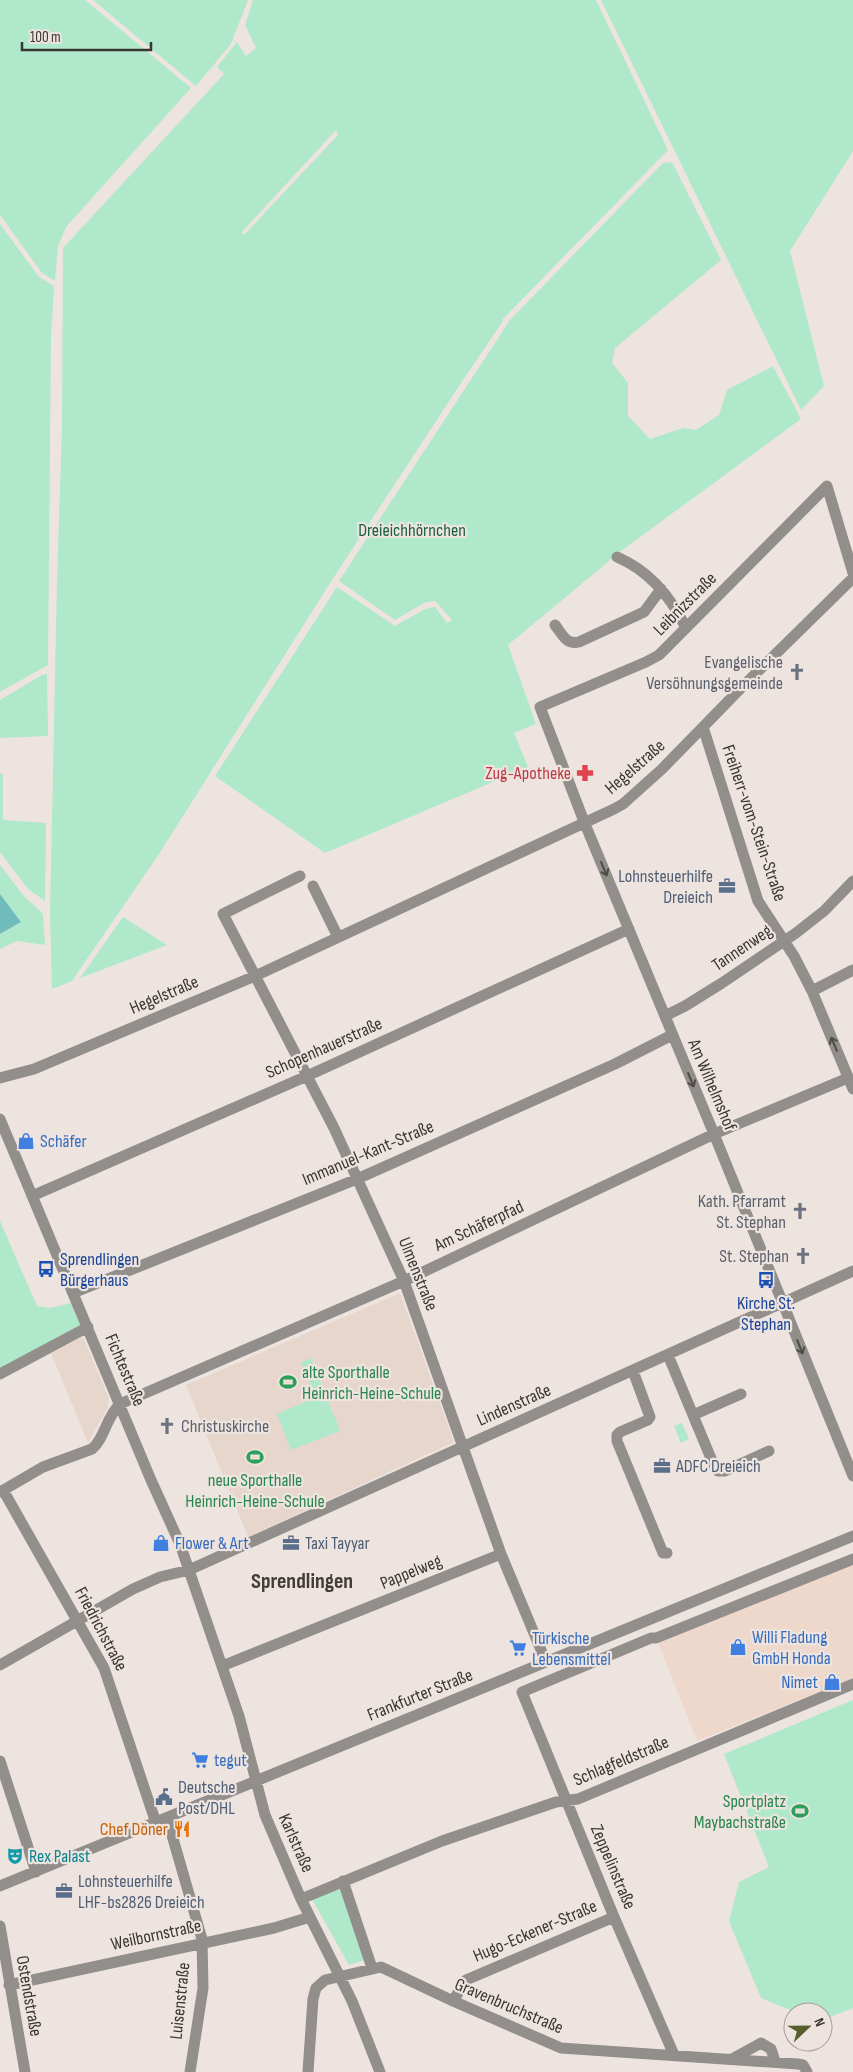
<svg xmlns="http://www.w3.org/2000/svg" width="853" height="2072" font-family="'Sofia Sans Condensed',sans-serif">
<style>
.commercial{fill:#eed8cb}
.built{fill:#e7d6cc}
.green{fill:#afe8cb;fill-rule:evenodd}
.water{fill:#70bcbc}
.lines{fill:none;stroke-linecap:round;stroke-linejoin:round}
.minor{stroke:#918e8b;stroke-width:11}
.oneway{stroke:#4f4b49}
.labels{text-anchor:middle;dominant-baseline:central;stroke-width:4.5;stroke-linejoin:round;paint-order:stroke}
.park-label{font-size:18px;fill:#186144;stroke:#eee4df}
.street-label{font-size:18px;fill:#393533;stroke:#eee4df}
.worship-label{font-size:18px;fill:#5b616d;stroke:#eee4df;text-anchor:end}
.health-label{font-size:18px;fill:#be3a42;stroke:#eee4df;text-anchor:end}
.service-label{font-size:18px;fill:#4e5e75;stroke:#eee4df;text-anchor:start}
.shop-label{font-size:18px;fill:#366cbe;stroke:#eee4df;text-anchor:start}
.transit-label{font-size:18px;fill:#164399;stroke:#eee4df;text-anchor:start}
.leisure-label{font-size:18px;fill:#27864d;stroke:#eee4df;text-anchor:start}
.food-label{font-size:18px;fill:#c56008;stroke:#eee4df;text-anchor:end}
.culture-label{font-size:18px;fill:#0d838f;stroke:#eee4df;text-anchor:start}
.district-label{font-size:22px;font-weight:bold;fill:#423b36;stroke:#eee4df}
</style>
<rect width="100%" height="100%" fill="#eee4df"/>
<path class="commercial" d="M853 1554V1678L697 1741 656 1638Z"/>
<path class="built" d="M400 1293 454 1442 248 1537 186 1385Z
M83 1337 109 1399 107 1409 88 1443 51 1353Z"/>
<path class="green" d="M0 0H85L191 88 66 227 58 246 55 281 42 273 0 215Z
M93 0H248L231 44 196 86Z
M253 0H596L668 150 502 320 503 321 459 386 332 580 159 854 72 981 52 989 50 913 57 582 62 425 63 248 224 74 217 67 237 42 246 56 256 48 245 25ZM336 130 338 135 244 235 242 232Z
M601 0H853V151L790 251 824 386 801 410Z
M672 162 721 260 615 348 612 363 628 383V416L650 439 683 428 696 430 719 415 727 390 773 366 801 419 621 551 508 645 536 724 514 733 528 767 325 853 215 776 337 587 395 626 425 609 435 607 447 623 452 620 435 601 424 603 395 620 339 581 510 320 656 170 663 163Z
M0 224 39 277 54 286 51 337 48 665 0 692Z
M47 674 48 736 0 738V700L42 675Z
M0 773 3 775V820L46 823 45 901 28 889 0 852Z
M0 865 23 895 43 914 45 945 17 941 0 949V934L21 922 0 894Z
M123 917 167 945 80 978Z
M0 1221 37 1306 50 1308 71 1303 80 1325 0 1369Z
M311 1358 340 1431 291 1450 277 1414 316 1397 301 1362Z
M682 1423 689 1439 681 1443 674 1426Z
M853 1700V2008L823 2020V2012H795L761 1998 729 1921 739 1882 769 1867 724 1754Z
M341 1888 365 1960 349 1965 312 1899Z"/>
<path class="water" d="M0 894 21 922 0 934Z"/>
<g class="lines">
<path class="minor" d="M617 557C650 571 671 597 686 628
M853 573 827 486 659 655 646 662 540 707 585 824 714 1134 853 1476
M555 625C562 634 566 645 579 642L644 612 661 589
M703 727 758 901 794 956 812 991 853 1089
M300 876 223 914 334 1128 404 1281 501 1554 546 1662
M313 886 338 937
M812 991 853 970
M665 1016 685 1006 722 983 796 933 824 911 853 881
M0 1078 34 1069 255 976 614 809 623 804 662 769 743 686 853 578
M0 1119 151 1480 180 1544 239 1716 265 1815 301 1899 352 2001 380 2072
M32 1196 307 1076 629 929
M73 1293 357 1179 615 1064 672 1035
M668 1355 715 1468 718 1471H725L769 1451
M633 1371 650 1417 648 1420 620 1432 617 1435V1441L663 1553H667
M0 1374 88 1327
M693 1415 741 1394
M3 1490 104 1668 156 1823
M0 1492 43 1467 92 1449C105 1438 106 1417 120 1404L404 1281 714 1134 848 1078
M0 1665 133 1589 160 1577 189 1570 853 1271
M222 1666 501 1554
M0 1761 36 1872
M167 1818 202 1939 203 1988 190 2072
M343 1881 372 1968
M0 1886 853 1536
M301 1899 442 1841 556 1802 578 1799 853 1684
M0 1926 25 2072
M9 1985 274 1928 310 1917
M453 2001 466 1980 614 1917
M674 2055 614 1917 522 1692 651 1638H656L853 1559
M732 2059 761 2043 771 2049 775 2061
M308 2072 313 1999 316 1988 325 1980 381 1967 453 2001 561 2048 798 2064 803 2065 807 2072"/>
</g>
<defs><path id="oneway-shaft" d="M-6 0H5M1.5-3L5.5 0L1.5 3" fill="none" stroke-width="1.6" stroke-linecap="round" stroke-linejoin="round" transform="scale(1.25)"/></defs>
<g class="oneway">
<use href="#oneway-shaft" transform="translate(604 869) rotate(67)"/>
<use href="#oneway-shaft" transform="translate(834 1044) rotate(-113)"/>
<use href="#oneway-shaft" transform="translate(691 1080) rotate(67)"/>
<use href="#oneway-shaft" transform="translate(800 1347) rotate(68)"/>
</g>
<defs>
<g id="church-bare" transform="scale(1.35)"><path d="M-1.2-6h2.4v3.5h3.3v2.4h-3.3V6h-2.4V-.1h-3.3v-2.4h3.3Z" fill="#6b7280" stroke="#eee4df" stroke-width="2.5" paint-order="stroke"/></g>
<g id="pharmacy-bare" transform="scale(1.35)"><path d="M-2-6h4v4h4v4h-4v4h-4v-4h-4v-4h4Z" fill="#e0444e" stroke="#eee4df" stroke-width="2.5" paint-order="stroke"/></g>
<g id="office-bare" transform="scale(1.35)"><path d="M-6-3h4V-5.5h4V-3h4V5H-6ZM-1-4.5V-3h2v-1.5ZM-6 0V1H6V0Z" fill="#5c6f8a" stroke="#eee4df" stroke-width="2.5" paint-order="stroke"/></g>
<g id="shop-bare" transform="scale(1.35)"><path d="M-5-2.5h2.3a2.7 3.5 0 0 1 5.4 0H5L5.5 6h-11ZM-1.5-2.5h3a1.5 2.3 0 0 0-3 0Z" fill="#3f7fe0" stroke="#eee4df" stroke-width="2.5" paint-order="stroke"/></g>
<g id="bus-bare" transform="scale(1.35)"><path d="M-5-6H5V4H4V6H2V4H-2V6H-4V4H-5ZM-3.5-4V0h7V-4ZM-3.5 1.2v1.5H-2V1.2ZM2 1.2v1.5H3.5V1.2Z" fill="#1a4fb4" stroke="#eee4df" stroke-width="2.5" paint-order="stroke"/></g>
<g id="stadium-bare" transform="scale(1.35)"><path d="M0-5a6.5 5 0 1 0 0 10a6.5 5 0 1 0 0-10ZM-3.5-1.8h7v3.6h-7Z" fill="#2e9e5b" stroke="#eee4df" stroke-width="2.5" paint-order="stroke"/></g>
<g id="supermarket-bare" transform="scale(1.35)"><path d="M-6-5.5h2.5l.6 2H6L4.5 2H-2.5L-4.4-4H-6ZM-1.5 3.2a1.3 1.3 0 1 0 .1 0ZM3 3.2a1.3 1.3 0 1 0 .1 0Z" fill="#3f7fe0" stroke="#eee4df" stroke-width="2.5" paint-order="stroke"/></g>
<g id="civic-bare" transform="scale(1.35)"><path d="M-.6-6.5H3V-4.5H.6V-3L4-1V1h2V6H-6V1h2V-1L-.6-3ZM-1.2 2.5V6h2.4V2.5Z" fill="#5c6f8a" stroke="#eee4df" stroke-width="2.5" paint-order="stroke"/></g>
<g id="restaurant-bare" transform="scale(1.35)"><path d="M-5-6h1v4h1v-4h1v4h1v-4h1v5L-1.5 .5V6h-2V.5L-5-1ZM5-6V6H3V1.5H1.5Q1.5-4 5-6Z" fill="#e8710a" stroke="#eee4df" stroke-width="2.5" paint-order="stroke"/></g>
<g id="theatre-bare" transform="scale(1.35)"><path d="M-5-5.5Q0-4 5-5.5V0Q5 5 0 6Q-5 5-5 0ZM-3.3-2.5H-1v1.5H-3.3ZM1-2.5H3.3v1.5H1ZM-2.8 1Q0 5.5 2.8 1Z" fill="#0f9aa8" stroke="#eee4df" stroke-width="2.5" paint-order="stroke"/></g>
</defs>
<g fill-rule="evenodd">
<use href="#church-bare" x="797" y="672"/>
<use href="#pharmacy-bare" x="585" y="773"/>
<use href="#office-bare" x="727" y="886"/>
<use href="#shop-bare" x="26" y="1141"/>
<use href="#church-bare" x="800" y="1211"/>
<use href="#church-bare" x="803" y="1256"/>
<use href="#bus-bare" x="46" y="1269"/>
<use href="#bus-bare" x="766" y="1280"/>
<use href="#stadium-bare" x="288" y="1382"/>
<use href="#church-bare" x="167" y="1426"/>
<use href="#stadium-bare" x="255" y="1457"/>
<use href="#office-bare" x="662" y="1466"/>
<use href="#shop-bare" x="161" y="1543"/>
<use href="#office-bare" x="291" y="1543"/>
<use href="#shop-bare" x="738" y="1647"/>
<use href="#supermarket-bare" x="518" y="1648"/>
<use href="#shop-bare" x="832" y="1682"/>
<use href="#supermarket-bare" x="200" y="1760"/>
<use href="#civic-bare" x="164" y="1797"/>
<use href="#stadium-bare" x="800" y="1811"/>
<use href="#restaurant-bare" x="182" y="1829"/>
<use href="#theatre-bare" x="15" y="1856"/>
<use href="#office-bare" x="64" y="1891"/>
</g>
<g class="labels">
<g class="park-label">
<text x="412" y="530">Dreieichhörnchen</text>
</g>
<g class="street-label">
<text transform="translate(685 604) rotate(-45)">Leibnizstraße</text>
<text transform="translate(635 767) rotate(-41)">Hegelstraße</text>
<text transform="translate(754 823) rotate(71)">Freiherr-vom-Stein-Straße</text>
<text transform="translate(742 948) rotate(-34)">Tannenweg</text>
<text transform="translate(164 995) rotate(-23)">Hegelstraße</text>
<text transform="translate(324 1048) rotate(-24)">Schopenhauerstraße</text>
<text transform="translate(712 1085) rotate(67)">Am Wilhelmshof</text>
<text transform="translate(368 1153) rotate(-23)">Immanuel-Kant-Straße</text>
<text transform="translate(479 1226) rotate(-25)">Am Schäferpfad</text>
<text transform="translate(418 1274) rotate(68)">Ulmenstraße</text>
<text transform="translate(125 1370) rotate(67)">Fichtestraße</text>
<text transform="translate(514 1405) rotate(-24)">Lindenstraße</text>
<text transform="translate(411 1572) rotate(-22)">Pappelweg</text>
<text transform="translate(101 1629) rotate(62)">Friedrichstraße</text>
<text transform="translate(420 1695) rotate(-22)">Frankfurter Straße</text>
<text transform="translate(621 1761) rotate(-23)">Schlagfeldstraße</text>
<text transform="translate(296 1843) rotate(66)">Karlstraße</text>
<text transform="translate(613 1867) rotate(67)">Zeppelinstraße</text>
<text transform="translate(535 1931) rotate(-23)">Hugo-Eckener-Straße</text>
<text transform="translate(156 1935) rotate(-12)">Weilbornstraße</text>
<text transform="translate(29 1996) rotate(80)">Ostendstraße</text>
<text transform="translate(180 2001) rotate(-84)">Luisenstraße</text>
<text transform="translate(509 2006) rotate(23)">Gravenbruchstraße</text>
</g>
<g class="worship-label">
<text x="783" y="662">Evangelische<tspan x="783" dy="21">Versöhnungsgemeinde</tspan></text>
<text x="786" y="1201">Kath. Pfarramt<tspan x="786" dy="21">St. Stephan</tspan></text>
<text x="789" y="1256">St. Stephan</text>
<text x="181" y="1426" text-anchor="start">Christuskirche</text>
</g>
<g class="health-label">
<text x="571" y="773">Zug-Apotheke</text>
</g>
<g class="service-label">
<text x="713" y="876" text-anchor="end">Lohnsteuerhilfe<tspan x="713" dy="21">Dreieich</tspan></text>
<text x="676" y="1466">ADFC Dreieich</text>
<text x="305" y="1543">Taxi Tayyar</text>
<text x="178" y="1787">Deutsche<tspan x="178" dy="21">Post/DHL</tspan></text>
<text x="78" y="1881">Lohnsteuerhilfe<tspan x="78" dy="21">LHF-bs2826 Dreieich</tspan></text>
</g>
<g class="shop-label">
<text x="40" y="1141">Schäfer</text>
<text x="175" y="1543">Flower &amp; Art</text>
<text x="752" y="1637">Willi Fladung<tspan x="752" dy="21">GmbH Honda</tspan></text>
<text x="532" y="1638">Türkische<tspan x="532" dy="21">Lebensmittel</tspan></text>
<text x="818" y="1682" text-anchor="end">Nimet</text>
<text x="214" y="1760">tegut</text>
</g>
<g class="transit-label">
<text x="60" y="1259">Sprendlingen<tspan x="60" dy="21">Bürgerhaus</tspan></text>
<text x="766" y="1303" text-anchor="middle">Kirche St.<tspan x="766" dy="21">Stephan</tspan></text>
</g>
<g class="leisure-label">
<text x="302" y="1372">alte Sporthalle<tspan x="302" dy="21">Heinrich-Heine-Schule</tspan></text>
<text x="255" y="1480" text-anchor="middle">neue Sporthalle<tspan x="255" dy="21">Heinrich-Heine-Schule</tspan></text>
<text x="786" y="1801" text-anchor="end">Sportplatz<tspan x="786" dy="21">Maybachstraße</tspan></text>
</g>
<g class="food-label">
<text x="168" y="1829">Chef Döner</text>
</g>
<g class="culture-label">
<text x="29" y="1856">Rex Palast</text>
</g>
<g class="district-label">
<text x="302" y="1581">Sprendlingen</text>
</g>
</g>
<g transform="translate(808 2027) rotate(68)"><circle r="24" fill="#eee4df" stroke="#a69e9a"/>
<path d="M0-4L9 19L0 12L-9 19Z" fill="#575d2b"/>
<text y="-8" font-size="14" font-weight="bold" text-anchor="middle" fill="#393533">N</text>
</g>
<path d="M22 42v8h129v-8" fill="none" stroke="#393533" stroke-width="2.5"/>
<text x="30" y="42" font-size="15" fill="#393533" stroke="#eee4df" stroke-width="4" paint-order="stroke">100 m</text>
</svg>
